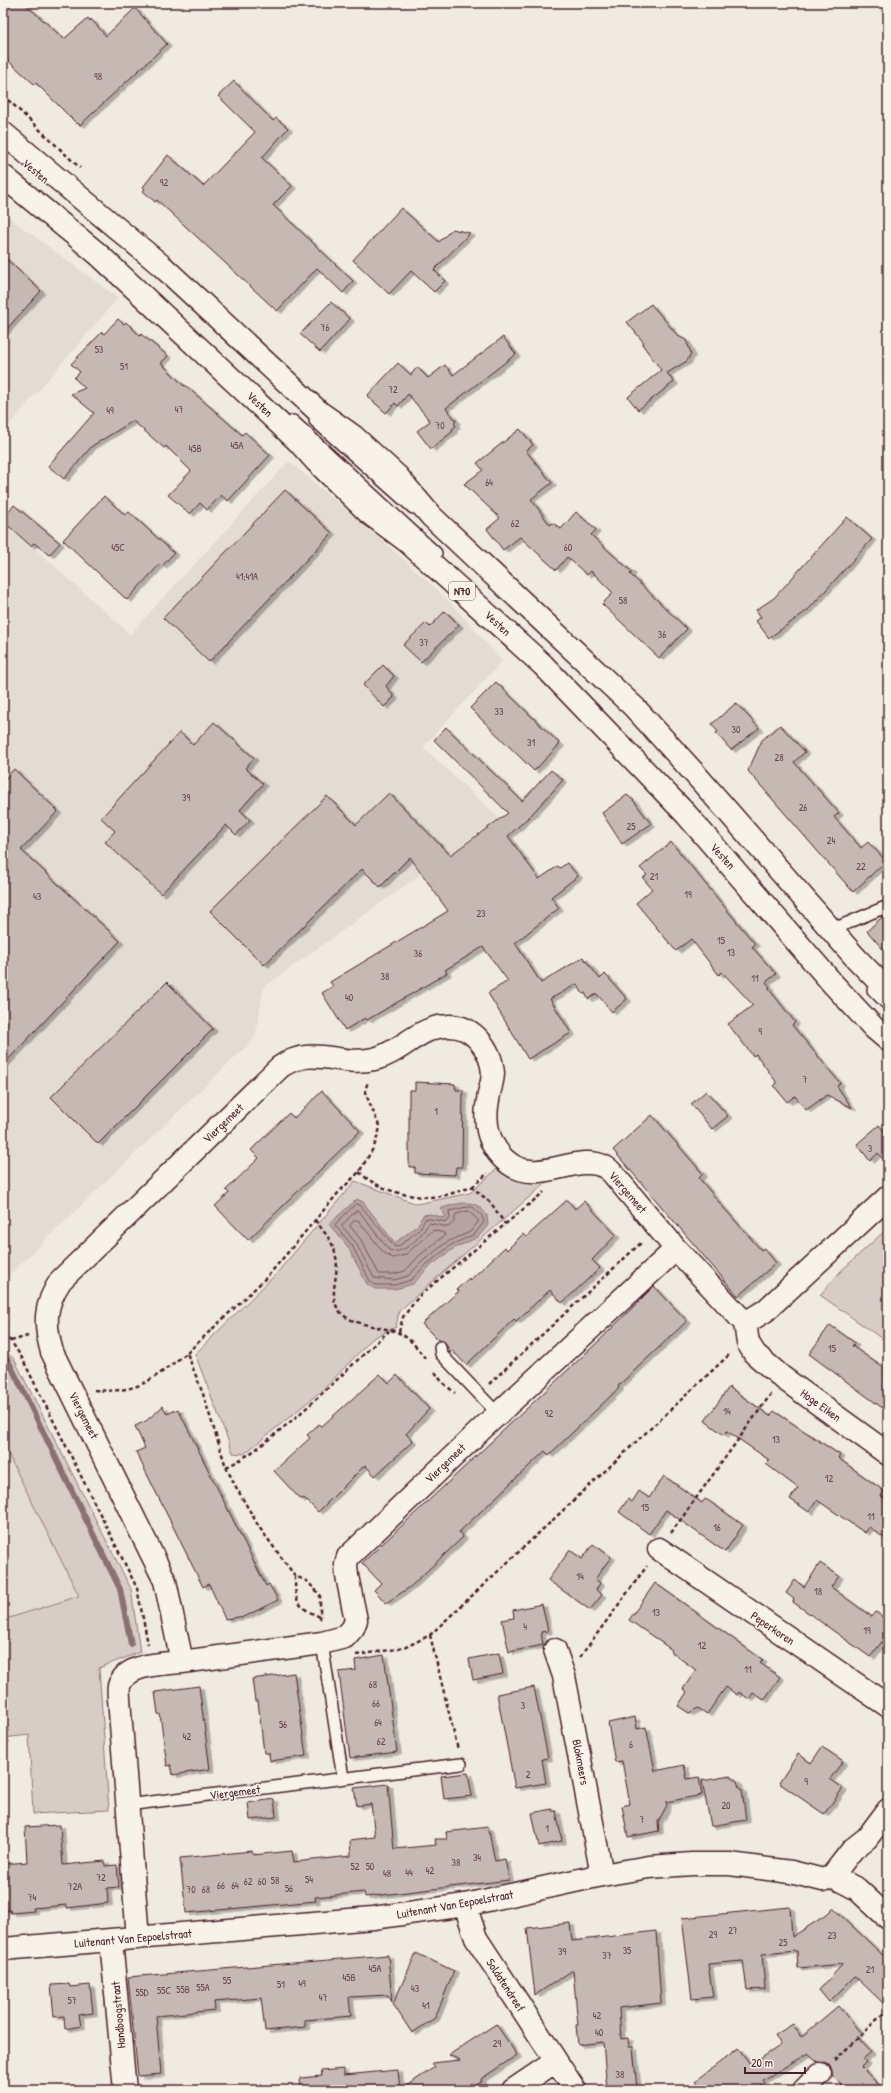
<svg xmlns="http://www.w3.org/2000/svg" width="891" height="2093" font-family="'Patrick Hand',sans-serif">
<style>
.built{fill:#e3dcd2}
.green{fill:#d8cdc6;stroke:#917678}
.water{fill:#b7a4a2;stroke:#8b6f72}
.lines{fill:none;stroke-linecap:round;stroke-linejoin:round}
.shore{stroke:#76545b;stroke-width:1}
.stream{stroke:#8b6f72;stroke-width:6}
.building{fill:#c6b8b3;stroke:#4a1f2b;filter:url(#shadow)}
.service-casing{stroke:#4a1f2b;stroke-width:14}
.minor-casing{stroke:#4a1f2b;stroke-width:25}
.primary-casing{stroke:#4a1f2b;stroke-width:25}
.path{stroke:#4a1f2b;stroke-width:2.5;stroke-dasharray:4 3;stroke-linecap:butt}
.service{stroke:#f7f3e8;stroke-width:11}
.minor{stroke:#f7f3e8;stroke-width:22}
.primary{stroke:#f7f3e8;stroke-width:22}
.labels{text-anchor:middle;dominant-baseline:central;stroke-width:3;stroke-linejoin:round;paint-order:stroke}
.number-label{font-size:10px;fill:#69454d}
.shield{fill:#f7f3e8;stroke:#7e5f64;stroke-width:1}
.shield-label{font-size:11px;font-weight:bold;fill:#4a1f2b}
.street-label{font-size:12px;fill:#4a1f2b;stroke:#f7f3e8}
</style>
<defs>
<filter id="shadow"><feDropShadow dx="4.5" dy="2.5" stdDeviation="0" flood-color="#0004"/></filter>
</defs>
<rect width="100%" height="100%" fill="#f0ebe0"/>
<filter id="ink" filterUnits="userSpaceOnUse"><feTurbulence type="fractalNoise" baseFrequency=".025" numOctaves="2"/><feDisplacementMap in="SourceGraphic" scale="8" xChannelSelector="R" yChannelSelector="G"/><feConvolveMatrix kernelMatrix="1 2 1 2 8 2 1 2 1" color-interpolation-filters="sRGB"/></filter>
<g filter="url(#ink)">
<path class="built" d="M3 213 118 298 3 432Z
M289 461 391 548 450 602 502 661 423 747 499 818 264 987 255 1038 7 1277 3 1285V520L130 634Z
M3 1444 79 1596 3 1620Z"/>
<path class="green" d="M499 1167 550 1179 399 1311 396 1327 373 1338 324 1389 244 1454 233 1453 195 1354 275 1275 355 1181 417 1204 470 1193Z
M888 1228V1343L820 1295 841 1271Z
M3 1349 14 1359 131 1589 140 1652 99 1668 109 1810 33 1814 29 1735 3 1738V1620L79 1596 3 1444Z"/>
<path class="water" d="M357 1199 363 1202 395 1243 418 1225 423 1215 430 1214 445 1218 446 1216 441 1211 442 1208C460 1203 476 1197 487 1216L488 1225 478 1237 453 1249 429 1267 413 1284 395 1289H375L367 1284 348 1247 329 1224Z"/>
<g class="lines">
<path class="shore" d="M356 1204 360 1205 395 1247 399 1246 419 1230 426 1218 447 1222 450 1218 449 1211 467 1207H473L482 1216 484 1222 475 1234 451 1245 426 1265 411 1280 395 1285H376L370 1281 352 1245 335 1225Z
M356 1211H359L388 1249C402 1259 423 1234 429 1223L448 1227 454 1222 456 1214 468 1211 479 1221 470 1232 447 1242 423 1261 408 1276 394 1280 374 1278 356 1243 342 1226Z
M355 1220H358L384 1253 393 1258 405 1255 433 1230 444 1233 445 1235 419 1256 405 1271 394 1274H379L361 1240 350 1226Z"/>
<path class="stream" d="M3 1357 8 1360 120 1589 131 1644"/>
</g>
<path class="building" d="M3 3H24L64 39 88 18 90 21 91 19 106 36 135 8 167 44 80 125 78 123 77 124 36 83 34 84 3 56Z
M234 81 273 121 276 118 288 128 262 158 292 186 273 205 353 281 343 293 317 268 277 311 157 200 155 202 143 191 145 189 143 187 168 155 203 186 255 132 218 96Z
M401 208 439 242 452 229 470 233 434 270 445 281 434 292 411 271 389 294 353 260Z
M3 256 41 291 3 333Z
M331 302 350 319 320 352 300 334Z
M651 304 678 336 686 340 691 353 687 361 667 373 674 382 638 410 628 397 661 370 642 344 644 343 627 322Z
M118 319 124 324 126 322 140 336 141 334 168 356 161 363 184 386 185 385 242 435 245 432 270 455 228 501 221 495 207 510 200 503 190 514 168 495 191 471 166 446 164 448 133 421 92 446 64 479 48 466 94 413 71 394 85 388 74 378 80 372 71 364 102 332 104 334Z
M503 337 516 354 446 408 456 421 454 423 456 426 452 429 453 431 431 449 417 431 430 421 408 394 398 406 395 403 386 413 367 396 398 363 411 375 417 367 428 378 445 365 453 375Z
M520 429 533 445 526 451 552 483 531 499 550 525 553 523 561 529 576 512 596 530 591 535 632 572 630 574 687 629 659 658 602 604 613 593 591 571 587 575 567 557 556 570 520 537 503 550 487 529 500 518 464 484 483 470 477 463Z
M285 490 332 533 209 662 163 618Z
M104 496 125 515 129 512 174 553 162 566 160 564 127 600 63 540Z
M14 505 60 543 49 555 34 543 31 546 3 521V518Z
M847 517 872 539 808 610 769 638 756 621 761 617 756 610 774 598Z
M445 611 459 625 421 662 403 645 426 623 430 627Z
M383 665 394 676 386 686 394 697 384 707 363 685Z
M496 682 560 744 534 771 470 708Z
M736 703 759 728 731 750 716 733 718 732 712 724Z
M214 722 254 758 245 768 263 784 240 810 250 820 236 835 226 825 161 894 105 842 115 831 101 818 180 732 193 745Z
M780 725 805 752 794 762 839 813 834 817 861 848 868 842 886 861 853 892 748 771 762 740Z
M446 727 522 801 551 770 563 780 531 815 508 836 539 879 558 866 560 868 567 863 578 876 551 897 559 908 515 943 541 983 583 957 600 979 605 974 627 999 612 1012 597 994 588 999 585 993 583 994 577 984 550 999 571 1033 528 1059 488 993 508 981 483 947 445 970 447 973 367 1020 365 1018 345 1030 322 993 333 986 330 982 448 911 410 857 380 887 362 869 264 965 210 911 327 796 356 825 389 793 450 855 508 813 434 740Z
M14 769 58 811 21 850 120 941 3 1065V781Z
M627 795 634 801 651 824 622 844 602 813Z
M671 842 755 944 752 947 776 974 766 982 770 987 768 988 795 1022 792 1025 840 1083 837 1086 852 1108 827 1095 806 1110 795 1096 787 1102 774 1086 777 1083 756 1054 753 1056 728 1024 753 1005 722 972 719 975 691 939 676 951 636 903 652 889 643 878 647 875 640 868Z
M882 917 888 921V955L867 931Z
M167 982 213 1029 98 1144 51 1097Z
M415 1082 455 1084 456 1090H463L462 1167H456L455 1175 415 1173V1167H409V1090H415Z
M322 1091 360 1131 248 1240 215 1206 229 1193 226 1190 259 1158 251 1150 289 1113 294 1118Z
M706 1091 728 1116 712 1129 691 1104Z
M652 1115 703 1174 699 1178 723 1207 761 1250 764 1248 776 1263 738 1296 613 1150Z
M879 1125 888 1136V1165L878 1153 870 1161 857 1144Z
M567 1200 575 1209 584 1201 616 1235 592 1260 600 1268 562 1303 550 1290 516 1321 514 1319 466 1365 452 1350 450 1353 445 1342 438 1340 422 1324 459 1291 457 1289 469 1278 470 1280 505 1247 507 1250 523 1234 526 1237Z
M654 1286 687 1321 618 1386 619 1388 549 1455 545 1451 459 1532 463 1537 410 1587 386 1603 374 1590 381 1583 362 1563 602 1338Z
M830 1325 855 1343 852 1346 888 1371V1412L809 1354Z
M380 1374 389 1383 397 1375 429 1409 406 1434 413 1441 375 1476 365 1465 318 1512 304 1498 301 1500 274 1471 310 1438 307 1435 319 1424 322 1426Z
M729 1387 770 1416 774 1411 840 1455 838 1458 884 1491 881 1496 888 1501V1541L869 1527 865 1533 817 1500 809 1512 790 1499 798 1488 766 1464 769 1460 727 1431 724 1435 705 1421Z
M163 1406 167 1414 178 1409 266 1586 269 1584 278 1600 246 1616 225 1619 209 1584 203 1587 136 1452 145 1448 135 1426 146 1421Z
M664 1476 702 1503 705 1499 709 1501 743 1525 725 1552 666 1510 649 1534 619 1512 628 1499 632 1502 639 1491 649 1498Z
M593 1544 611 1557 595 1579 600 1583 596 1590 602 1595 590 1610 548 1580 570 1550 582 1559Z
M820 1563 839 1576 831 1587 872 1617 876 1612 888 1621V1634L870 1657 793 1602 794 1599 786 1593 795 1580 804 1587Z
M655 1583 763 1660 760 1663 780 1677 764 1700 753 1693 749 1699 739 1692 737 1695 726 1687 707 1714 698 1708 689 1713 678 1706 687 1692 683 1689 696 1670 671 1652 672 1650 629 1620Z
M542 1604 548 1631 541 1632 543 1645 509 1652 502 1620 514 1618 513 1610Z
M499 1653 503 1674 473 1680 469 1659Z
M384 1655 397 1752 350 1758 339 1672 356 1670 355 1660Z
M294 1673 306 1756 270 1761 269 1753H264L258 1701H255L252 1679Z
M199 1686 210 1769 173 1775 171 1765 167 1766 160 1714H158L155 1692Z
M534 1687 548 1758 542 1759 546 1783 515 1788 497 1694Z
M635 1717 637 1729 646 1727 655 1771 684 1765 687 1779 699 1777 702 1795 666 1802 667 1805 658 1822 659 1831 628 1837 622 1806 630 1804 622 1761 615 1762 608 1723Z
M822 1747 843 1761 830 1779 843 1788 824 1814 779 1783 798 1754 811 1763Z
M468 1773 472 1796 444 1799 441 1776Z
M730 1776 737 1781 739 1787 742 1790 746 1820 711 1826 702 1781Z
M388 1784 394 1849 436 1845 435 1839H447L446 1832 488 1827 495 1861 505 1859 509 1880 365 1897 364 1892 315 1897 316 1901 186 1913 180 1858 252 1851 253 1855 292 1851 294 1862 351 1856 350 1840 375 1837 371 1804 357 1806 354 1788Z
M274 1799 276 1817 250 1820 248 1803Z
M552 1809V1811H556L562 1841 539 1846 532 1813Z
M60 1825 63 1865 105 1861V1866L117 1865 119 1887 107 1888 108 1903 67 1908V1905L33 1908 34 1911 11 1913 10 1910 3 1911V1864L27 1862 25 1827Z
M790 1907 792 1937 826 1915 833 1908 888 1960V2008L855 1976 829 2002 819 1990 843 1964 798 1968 797 1951 762 1954 765 1989 747 1990 743 1961 708 1964 713 1997 692 1999 682 1918Z
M570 1923 572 1941 656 1931 661 2003 619 2008 621 2039 628 2038 629 2047H633L637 2090H607L603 2042 578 2045 576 2025H578L573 1970 535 1995 527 1928Z
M416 1953 454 1971 435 2018 412 2033 393 2004Z
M388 1955 392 2002 388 1995 349 1997 351 2016 305 2020V2027L265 2031 261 1998 214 2002 215 2010 156 2016 161 2074 138 2076 128 1977Z
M69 1984 70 1987 90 1985 93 2013 79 2015 81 2026 65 2029 64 2016 54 2017 51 1985Z
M838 2006 860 2032 856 2036 871 2052 863 2059 866 2062 861 2067 884 2090H846L832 2076V2070L829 2065 818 2062 808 2053 763 2080 765 2083 757 2090H704L696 2081 738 2048 751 2065 781 2045 775 2035 793 2024 801 2037Z
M496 2024 517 2055 481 2079 482 2081 467 2090H400L435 2067 432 2063 460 2060 449 2055Z
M344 2069V2075L398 2070 400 2090H301L300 2078 322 2076 321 2071Z"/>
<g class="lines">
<g class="service-casing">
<path id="service" d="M293 421 436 553
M315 421 413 508
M831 930 883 908 888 914
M873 990 888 1005
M440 1347 441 1354 498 1414
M322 1643 343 1778
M127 1805 461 1764"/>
</g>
<g class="minor-casing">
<path id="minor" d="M745 1323 765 1311 888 1197
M659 1549 888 1706
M555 1650 564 1676 602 1875
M182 1662 322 1643 345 1637 353 1628 356 1620 347 1576 346 1564 348 1557 486 1425 676 1249
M832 1876 857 1889 888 1918
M465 1905 476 1938 575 2090
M138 1938 119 1699C119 1695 118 1690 119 1686 126 1663 163 1664 182 1662L165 1581 52 1352C44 1324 44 1305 61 1280L280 1067C313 1044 340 1067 374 1059 401 1053 419 1026 448 1026 473 1025 491 1049 493 1073 493 1081 489 1091 488 1100 483 1124 489 1149 510 1164 539 1185 578 1152 605 1167 608 1168 611 1172 614 1175L676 1249 745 1323 748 1343 755 1354 783 1378 888 1454
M111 1940 125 2090
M3 1949 373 1918 465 1905 602 1875 649 1867 692 1864H730L791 1872 823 1880 832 1876 853 1849 867 1838 888 1810
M513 2090 556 2061
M804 2090 820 2074"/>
</g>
<g class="primary-casing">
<path id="primary" d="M3 133 162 266 319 412 353 436 398 477 431 516 634 707 696 775 855 957 888 991
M3 176 98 254 298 441 317 462 369 513 408 542 543 665 686 814 834 985 874 1028 888 1040"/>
</g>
<path class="path" d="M3 95 80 168
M359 1172C379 1191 415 1200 441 1196 452 1194 462 1190 472 1187L491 1203 505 1224
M472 1187 488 1173
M315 1220C324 1232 334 1242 336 1257 340 1277 326 1296 341 1313 353 1326 384 1326 399 1333 410 1338 418 1349 425 1358
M399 1332 403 1317 419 1296 544 1192
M3 1335 11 1341 22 1358 137 1588 148 1644
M11 1341 28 1336
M187 1353 267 1277 339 1192 359 1172 374 1147 380 1128 365 1092 368 1081
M435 1372 442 1382 455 1393
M489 1384 642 1242
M94 1390C140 1394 152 1379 187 1353L203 1394 226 1467 236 1487 259 1527 295 1576 307 1581 320 1595V1622
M226 1467C246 1458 262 1445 279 1431 318 1400 352 1364 389 1331
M671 1533 771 1394
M295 1576C295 1602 296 1606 320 1617
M430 1635 458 1750
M356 1655 404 1648 430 1635 730 1354
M580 1657 647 1566
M835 2060 888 2009"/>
<use href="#service" class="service"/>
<use href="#minor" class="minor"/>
<use href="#primary" class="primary"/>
</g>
</g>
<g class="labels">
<g class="number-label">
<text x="98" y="76">98</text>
<text x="164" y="182">92</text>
<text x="325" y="327">76</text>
<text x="99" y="349">53</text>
<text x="124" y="366">51</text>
<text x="393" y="389">72</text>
<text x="179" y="409">47</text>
<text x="110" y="410">49</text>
<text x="440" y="425">70</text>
<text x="237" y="445">45A</text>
<text x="195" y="448">45B</text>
<text x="489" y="482">64</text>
<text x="515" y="523">62</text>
<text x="118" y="547">45C</text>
<text x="568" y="547">60</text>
<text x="247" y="576">41;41A</text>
<text x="623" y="600">58</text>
<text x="662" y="634">36</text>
<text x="424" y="642">37</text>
<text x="499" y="711">33</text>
<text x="736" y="729">30</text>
<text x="531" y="742">31</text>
<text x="779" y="757">28</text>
<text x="186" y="797">39</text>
<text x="803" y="807">26</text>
<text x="631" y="826">25</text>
<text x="831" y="840">24</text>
<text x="861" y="866">22</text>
<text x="654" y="876">21</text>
<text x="688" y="894">19</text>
<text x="37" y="896">43</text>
<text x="481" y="913">23</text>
<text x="721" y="940">15</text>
<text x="731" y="952">13</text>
<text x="418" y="953">36</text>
<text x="385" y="976">38</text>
<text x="755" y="978">11</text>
<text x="349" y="997">40</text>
<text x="760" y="1031">9</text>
<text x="805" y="1079">7</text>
<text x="436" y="1111">1</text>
<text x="870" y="1148">3</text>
<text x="832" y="1348">15</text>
<text x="727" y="1411">14</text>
<text x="549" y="1413">92</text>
<text x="776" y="1439">13</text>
<text x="829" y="1478">12</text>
<text x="645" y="1507">15</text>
<text x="871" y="1516">11</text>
<text x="717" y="1527">16</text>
<text x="580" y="1576">14</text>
<text x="818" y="1591">18</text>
<text x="656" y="1612">13</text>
<text x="525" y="1626">4</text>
<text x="867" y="1630">19</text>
<text x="702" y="1645">12</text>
<text x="748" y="1669">11</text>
<text x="373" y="1684">68</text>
<text x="376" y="1703">66</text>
<text x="523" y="1705">3</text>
<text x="378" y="1722">64</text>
<text x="283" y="1724">56</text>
<text x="187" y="1736">42</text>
<text x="381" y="1741">62</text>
<text x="631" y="1744">6</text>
<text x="528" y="1774">2</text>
<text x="806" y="1781">9</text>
<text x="726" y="1805">20</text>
<text x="642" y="1819">7</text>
<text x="547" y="1828">1</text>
<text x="477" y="1857">34</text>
<text x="456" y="1862">38</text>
<text x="355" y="1866">52</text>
<text x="370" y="1866">50</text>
<text x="430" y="1870">42</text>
<text x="409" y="1872">44</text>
<text x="387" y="1873">48</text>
<text x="101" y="1877">72</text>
<text x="309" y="1879">54</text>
<text x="275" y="1880">58</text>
<text x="248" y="1881">62</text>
<text x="262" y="1881">60</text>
<text x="221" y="1885">66</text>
<text x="235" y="1885">64</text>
<text x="75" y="1886">72A</text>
<text x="289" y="1888">56</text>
<text x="191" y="1889">70</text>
<text x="206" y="1889">68</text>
<text x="32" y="1897">74</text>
<text x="733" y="1930">27</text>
<text x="713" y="1934">29</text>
<text x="832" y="1935">23</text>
<text x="783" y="1942">25</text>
<text x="627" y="1950">35</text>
<text x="562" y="1951">39</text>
<text x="607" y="1955">37</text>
<text x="375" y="1968">45A</text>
<text x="870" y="1969">21</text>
<text x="349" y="1977">45B</text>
<text x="227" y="1980">55</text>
<text x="302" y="1983">49</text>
<text x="281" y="1984">51</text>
<text x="203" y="1987">55A</text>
<text x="415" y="1988">43</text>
<text x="183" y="1989">55B</text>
<text x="164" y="1990">55C</text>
<text x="142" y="1992">55D</text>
<text x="323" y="1997">47</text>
<text x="72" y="2000">57</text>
<text x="426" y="2005">41</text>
<text x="597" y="2015">42</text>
<text x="599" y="2032">40</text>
<text x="497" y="2043">29</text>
<text x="620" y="2074">38</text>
</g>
<rect class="shield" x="449" y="582" width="26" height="18" rx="3"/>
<g class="shield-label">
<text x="462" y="591">N70</text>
</g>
<g class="street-label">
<text transform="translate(36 171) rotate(40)">Vesten</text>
<text transform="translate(260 404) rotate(44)">Vesten</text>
<text transform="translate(498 623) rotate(43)">Vesten</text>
<text transform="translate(723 856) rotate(48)">Vesten</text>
<text transform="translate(223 1123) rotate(-44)">Viergemeet</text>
<text transform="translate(628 1192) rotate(49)">Viergemeet</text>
<text transform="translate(821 1405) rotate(36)">Hoge Eiken</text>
<text transform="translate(84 1415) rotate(63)">Viergemeet</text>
<text transform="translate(445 1463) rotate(-44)">Viergemeet</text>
<text transform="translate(773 1628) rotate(34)">Peperkoren</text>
<text transform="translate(581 1762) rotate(79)">Blokmeers</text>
<text transform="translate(235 1792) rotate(-7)">Viergemeet</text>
<text transform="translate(455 1904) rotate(-10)">Luitenant Van Eepoelstraat</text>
<text transform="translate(133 1938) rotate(-5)">Luitenant Van Eepoelstraat</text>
<text transform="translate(506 1985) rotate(57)">Soldatendreef</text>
<text transform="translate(118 2015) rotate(-95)">Handboogstraat</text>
</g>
</g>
<rect width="891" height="2093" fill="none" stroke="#f7f3e8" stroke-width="16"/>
<rect x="8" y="8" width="875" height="2077" fill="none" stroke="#4a1f2b" stroke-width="1.5" filter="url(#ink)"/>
<path d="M745 2067v6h60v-6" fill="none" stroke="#4a1f2b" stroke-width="2"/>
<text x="751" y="2067" font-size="12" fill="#4a1f2b" stroke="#f7f3e8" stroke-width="3" paint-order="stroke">20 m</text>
</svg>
